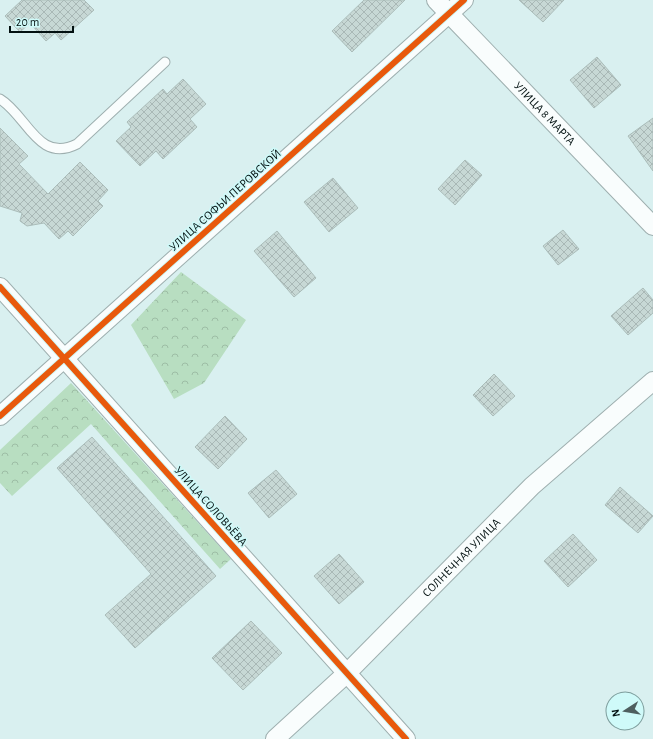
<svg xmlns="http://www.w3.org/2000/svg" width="653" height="739" font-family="'Alegreya Sans',sans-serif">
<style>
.forest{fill:url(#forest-crowns)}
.building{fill:url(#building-cross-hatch);stroke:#abbdba}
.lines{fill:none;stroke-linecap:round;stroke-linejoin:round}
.lane-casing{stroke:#9eafaf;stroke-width:11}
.street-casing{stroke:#9eafaf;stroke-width:20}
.lane{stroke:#f9fdfd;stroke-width:9}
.street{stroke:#f9fdfd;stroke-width:18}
.cycleway-casing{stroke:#cffaf9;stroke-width:8}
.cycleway{stroke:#e8590c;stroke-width:6}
.labels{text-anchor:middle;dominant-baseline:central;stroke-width:3;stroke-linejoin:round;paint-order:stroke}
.street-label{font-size:12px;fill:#031111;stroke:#cffaf9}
</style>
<defs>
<pattern id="forest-crowns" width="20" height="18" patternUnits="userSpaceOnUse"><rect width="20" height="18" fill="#b8dec1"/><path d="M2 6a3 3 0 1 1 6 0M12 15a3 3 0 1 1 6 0" fill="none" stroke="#9dbda5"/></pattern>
<pattern id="building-cross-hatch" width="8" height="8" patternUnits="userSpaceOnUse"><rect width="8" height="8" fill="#c7d8d5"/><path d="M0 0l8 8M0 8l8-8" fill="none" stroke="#a9b8b6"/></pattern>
</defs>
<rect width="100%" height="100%" fill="#d9f0f0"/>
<path class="forest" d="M181 272 246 320 204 383 174 399 131 325Z
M71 383 231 559 220 569 91 424 12 496 0 483V450Z"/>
<path class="building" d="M22 0H84L94 10 61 40 55 33 46 41 30 23 20 32 5 16Z
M364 0H405L352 52 332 31Z
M519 0H564L543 22Z
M597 57 621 85 594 108 570 80Z
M183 79 206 104 190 119 197 127 163 159 156 151 140 166 116 141 131 127 127 122 163 89 167 94Z
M653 118V171L628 136Z
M0 128 28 156 19 164 48 194 80 162 108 190 98 201 103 206 73 236 68 231 59 239 44 223 27 226 20 221 22 213 0 206Z
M465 160 482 175 455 205 438 189Z
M333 178 358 208 329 232 304 202Z
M563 230 579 249 558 265 543 246Z
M277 231 316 278 294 297 254 251Z
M643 288 653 300V313L628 335 611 316Z
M494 374 515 396 493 416 473 395Z
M225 416 247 439 218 469 195 447Z
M92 437 216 576 135 648 105 615 151 574 57 468Z
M276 470 297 494 269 518 248 493Z
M620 487 653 516 638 533 605 505Z
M573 534 597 560 568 587 544 561Z
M339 554 364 582 339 604 314 576Z
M251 621 282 653 243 690 212 658Z"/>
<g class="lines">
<g class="lane-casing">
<path id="lane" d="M0 99C27 115 38 164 77 144L165 62"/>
</g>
<g class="street-casing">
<g id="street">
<path id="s1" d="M436 0 653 226"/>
<path d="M0 287 406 739"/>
<path d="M0 416 464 0"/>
<path id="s2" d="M275 739 346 674 532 486 653 381"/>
</g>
</g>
<use href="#lane" class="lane"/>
<use href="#street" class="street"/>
<g class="cycleway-casing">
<path id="cycleway" d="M0 287 406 739
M0 416 464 0"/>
</g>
<use href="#cycleway" class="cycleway"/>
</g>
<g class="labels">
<g class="street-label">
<text stroke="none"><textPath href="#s1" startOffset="157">УЛИЦА 8 МАРТА</textPath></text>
<text transform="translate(225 200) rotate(-42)">УЛИЦА СОФЬИ ПЕРОВСКОЙ</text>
<text transform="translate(211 506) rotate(48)">УЛИЦА СОЛОВЬЁВА</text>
<text stroke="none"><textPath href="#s2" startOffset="260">СОЛНЕЧНАЯ УЛИЦА</textPath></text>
</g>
</g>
<g transform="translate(625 711) rotate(258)"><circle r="19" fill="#cffaf9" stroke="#7d9d9c"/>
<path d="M0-3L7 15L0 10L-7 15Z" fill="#4e5f5f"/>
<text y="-6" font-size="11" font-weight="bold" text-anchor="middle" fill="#031111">N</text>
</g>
<path d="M10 26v6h63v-6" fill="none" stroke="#031111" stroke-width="2"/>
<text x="16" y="26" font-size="12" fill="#031111" stroke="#cffaf9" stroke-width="3" paint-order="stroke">20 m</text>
</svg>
